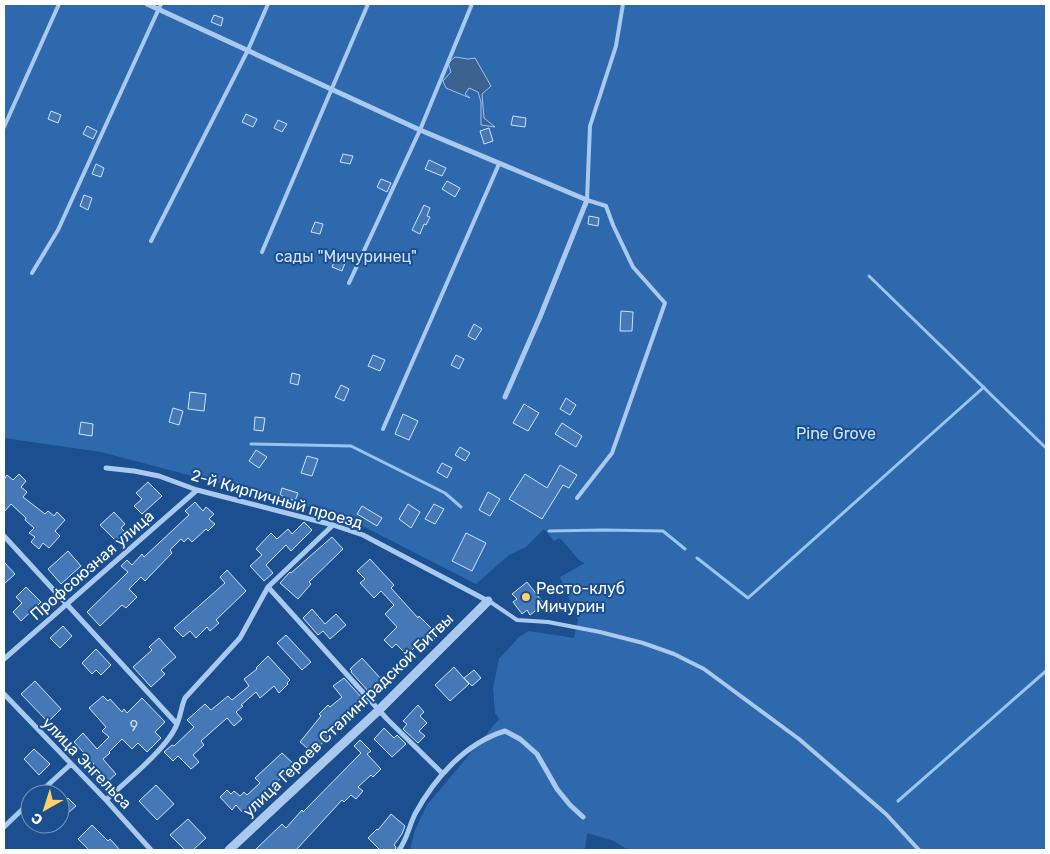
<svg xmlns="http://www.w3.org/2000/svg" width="1050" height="854" font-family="Rubik,sans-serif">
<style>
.green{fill:#2e69ad}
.water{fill:#3c6290;stroke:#9cc4f0}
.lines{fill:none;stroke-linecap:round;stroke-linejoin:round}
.stream{stroke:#9cc4f0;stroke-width:3}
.building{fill:#4478b7;stroke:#cfe3fa}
.service{stroke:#a9c9ee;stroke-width:4}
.minor{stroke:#a9c9ee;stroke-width:5}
.tertiary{stroke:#a9c9ee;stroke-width:9}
.poi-dot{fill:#ffd166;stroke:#1b4f8f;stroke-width:2}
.labels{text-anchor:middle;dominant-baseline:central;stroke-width:4;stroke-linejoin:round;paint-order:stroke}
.number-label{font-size:14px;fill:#d0dded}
.park-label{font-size:16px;fill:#cfe3fa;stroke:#1b4f8f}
.street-label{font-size:16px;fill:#fff;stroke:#1b4f8f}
.poi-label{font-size:16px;fill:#fff;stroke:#1b4f8f;text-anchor:start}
</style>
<rect width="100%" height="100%" fill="#1b4f8f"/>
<path class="green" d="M4 4H1046V850H628L614 841 587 833 585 850H410L415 830 427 805 499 719 495 713 493 688 499 659 519 637 529 631 574 638 578 620 560 577 585 563 580 561 560 538 554 541 544 529 526 547 509 555 476 584 341 515 101 452 4 438Z"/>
<path class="water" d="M455 57 468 59 475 58 491 86 482 94 484 118 495 127 481 125V102L478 92 469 88 465 94 470 98 446 88 443 81 451 72 448 63Z"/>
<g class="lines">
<path class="stream" d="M869 276 1046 448
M251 444 351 446 445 493 461 507
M549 531 603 530 663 531 685 549
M697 558 748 598 984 387
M898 801 1046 671"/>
</g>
<path class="building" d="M214 15 223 18 221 26 211 22Z
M51 111 61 115 58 123 48 119Z
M246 114 257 119 253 127 242 122Z
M513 116 526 118 525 127 511 125Z
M278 120 287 124 282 132 274 128Z
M87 126 97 131 93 139 83 134Z
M489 128 493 141 484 144 480 131Z
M343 154 353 156 350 164 340 162Z
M429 160 446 168 442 176 425 169Z
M96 164 104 168 101 177 92 174Z
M381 179 391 183 387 192 377 187Z
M447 181 460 188 455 197 442 189Z
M84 195 92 198 88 210 80 206Z
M424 205 430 208 427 216 430 217 426 225 424 224 420 234 412 230Z
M589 216 599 218 598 226 588 224Z
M315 222 323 224 320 234 311 232Z
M335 259 345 263 342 271 332 267Z
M621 311 633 312 632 331H620Z
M474 324 482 329 475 340 468 336Z
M373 355 385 360 380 371 368 366Z
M456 355 464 359 459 369 451 365Z
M292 373 300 375 298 385 290 383Z
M341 385 349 389 344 401 335 397Z
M190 392 206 394 204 411 188 409Z
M566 398 576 405 570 415 560 409Z
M524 404 539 413 528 431 513 423Z
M173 408 183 411 179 425 169 422Z
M403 414 418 421 409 440 395 434Z
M255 417 265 418 263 431 254 430Z
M81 422 93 424 92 436 79 434Z
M562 423 582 436 576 447 555 434Z
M460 447 470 453 465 461 455 455Z
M256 450 267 457 259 468 249 461Z
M307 456 318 459 312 476 301 473Z
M442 463 452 468 447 478 437 472Z
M560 465 577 475 569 488 563 485 542 519 509 499 525 474 547 488Z
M19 474 26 481 21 487 27 492 23 497 45 514 48 511 54 516 57 512 65 520 55 531 60 536 49 548 43 543 39 549 31 542 35 537 29 533 34 528 25 520 26 518 11 504 4 512V480L7 475 13 480Z
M148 482 162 496 142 514 134 506 142 499 136 493Z
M282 488 298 493 295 501 280 495Z
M488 492 500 499 490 516 479 510Z
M195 502 203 511 206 507 214 514 209 519 215 524 208 531 206 529 192 542 188 538 184 542 181 539 170 550 172 553 145 581 141 577 129 589 137 597 126 608 122 605 100 626 87 612 128 572 121 566 127 560 132 565 142 554 144 557 189 515 185 511Z
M408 504 420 512 411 528 399 519Z
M434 504 444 509 435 524 425 519Z
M362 506 382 518 377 526 357 514Z
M114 512 125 524 121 528 129 536 120 545 100 525Z
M304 522 312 530 291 551 286 545 266 565 273 573 264 581 250 566 262 555 256 549 271 533 277 539 288 529 292 534Z
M466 533 486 543 472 571 452 561Z
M332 537 343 549 309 582 311 584 298 599 280 583 290 572 291 573Z
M68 551 81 566 61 584 48 569Z
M370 559 394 585 391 588 418 618 419 616 438 635 422 651 417 645 407 655 396 644 392 648 384 640 397 627 385 614 394 605 381 591 374 598 360 583 365 579 357 571Z
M4 562 15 574 4 584Z
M227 570 246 591 216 620 219 623 210 631 207 627 196 638 190 631 183 637 174 628 225 583 220 577Z
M527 582 544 604 530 615 527 610 522 614 513 602 517 599 512 594Z
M26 587 41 602 21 621 13 612 22 603 16 597Z
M312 609 325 624 336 614 346 625 330 639 323 631 318 635 303 618Z
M63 626 72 636 60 648 50 638Z
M286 635 311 662 302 670 277 643Z
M159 638 176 657 161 670 165 674 151 687 133 667 152 650 149 647Z
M96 649 111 665 101 675 96 670 92 674 82 663Z
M268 656 290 680 287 683 288 684 279 693 274 686 260 698 256 692 241 705 243 706 236 712 242 719 234 726 227 718 201 741 204 745 193 755 199 762 191 769 178 756 173 761 164 752 172 745 174 746 194 727 187 720 205 704 211 710 228 696 232 700 249 686 244 679 257 669 256 668Z
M362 658 382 680 369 692 351 672 352 671 350 669Z
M454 667 469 684 450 701 435 685Z
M474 670 481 678 472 686 464 678Z
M344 678 362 698 359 701 362 704 344 720 313 753 300 742 321 716 319 714 328 705 330 707 342 697 333 686Z
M35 681 61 709 48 722 21 694Z
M103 696 108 701 110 699 122 712 124 709 127 713 142 698 165 722 155 732 161 738 147 752 138 743 132 749 122 739 109 752 110 753 103 759 116 774 105 784 90 768 94 764 74 742 83 733 97 749 109 737 102 731 106 727 89 708Z
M418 705 424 712 420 716 427 723 419 731 425 736 418 743 403 729 407 724 403 721Z
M384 728 394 738 397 735 406 744 392 757 374 739Z
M360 740 371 751 367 754 381 769 373 777 371 775 358 787 363 791 356 799 351 795 344 802 342 800 296 850H255L282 824 286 828 302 810 303 812 361 753 354 746Z
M34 749 50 764 39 775 24 759Z
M282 753 297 767 289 775 286 773 244 814 236 805 232 810 220 797 227 790 231 794 234 791 240 796 244 792 247 795 260 783 255 778Z
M156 785 174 804 157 820 139 801Z
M68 798 76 806 60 820V805Z
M391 814 405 826 402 834 394 845 396 847 395 850H380L368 838 377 829 378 830Z
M188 819 206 838 193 850H185L170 835Z
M92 825 108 841 110 839 120 850H89L78 839Z"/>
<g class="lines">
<path class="service" d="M4 127 59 4
M151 241 248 50 268 4
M262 252 368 4
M32 273 58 230 161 4
M349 283 420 130 472 4
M383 429 499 164
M577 498 612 453 665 303 633 267 613 225 606 206 587 200 590 126 616 46 623 4
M489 601 517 620 548 622 600 632 643 643 674 654 704 669 799 739 886 814 919 850"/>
<path class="minor" d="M147 4 420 130 587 200 540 317 505 397
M106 468 134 471 159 476 197 490 333 525 363 535 488 601
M4 536 177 724
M268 587 387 719 442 773
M4 659 197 490
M4 694 106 800 151 850
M38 794 71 764
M106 800C125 782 168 748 177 724 181 715 181 707 185 698L240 638 268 587 333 525
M4 827 30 802
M399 850C407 840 409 826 415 814 434 779 465 743 505 731L520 739 537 754 557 789 570 805 583 817"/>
<path class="tertiary" d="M229 850 379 710 488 601"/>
</g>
<circle class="poi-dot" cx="526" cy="597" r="5"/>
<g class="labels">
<g class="number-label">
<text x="134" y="726">9</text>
</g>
<g class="park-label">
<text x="346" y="256">сады "Мичуринец"</text>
<text x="836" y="433">Pine Grove</text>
</g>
<g class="street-label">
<text transform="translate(277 499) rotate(16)">2-й Кирпичный проезд</text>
<text transform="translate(92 565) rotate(-41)">Профсоюзная улица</text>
<text transform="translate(348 715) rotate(-44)">улица Героев Сталинградской Битвы</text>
<text transform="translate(87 763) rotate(46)">улица Энгельса</text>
</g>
<g class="poi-label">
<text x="536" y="588">Ресто-клуб<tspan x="536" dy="18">Мичурин</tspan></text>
</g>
</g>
<rect width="1050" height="854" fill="none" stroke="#ffffff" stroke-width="10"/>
<g transform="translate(45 809) rotate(219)"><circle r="24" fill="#1b4f8f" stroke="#7695bc"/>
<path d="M0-4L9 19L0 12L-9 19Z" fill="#ffd166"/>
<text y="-8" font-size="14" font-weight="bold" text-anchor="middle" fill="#ffffff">С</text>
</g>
</svg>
